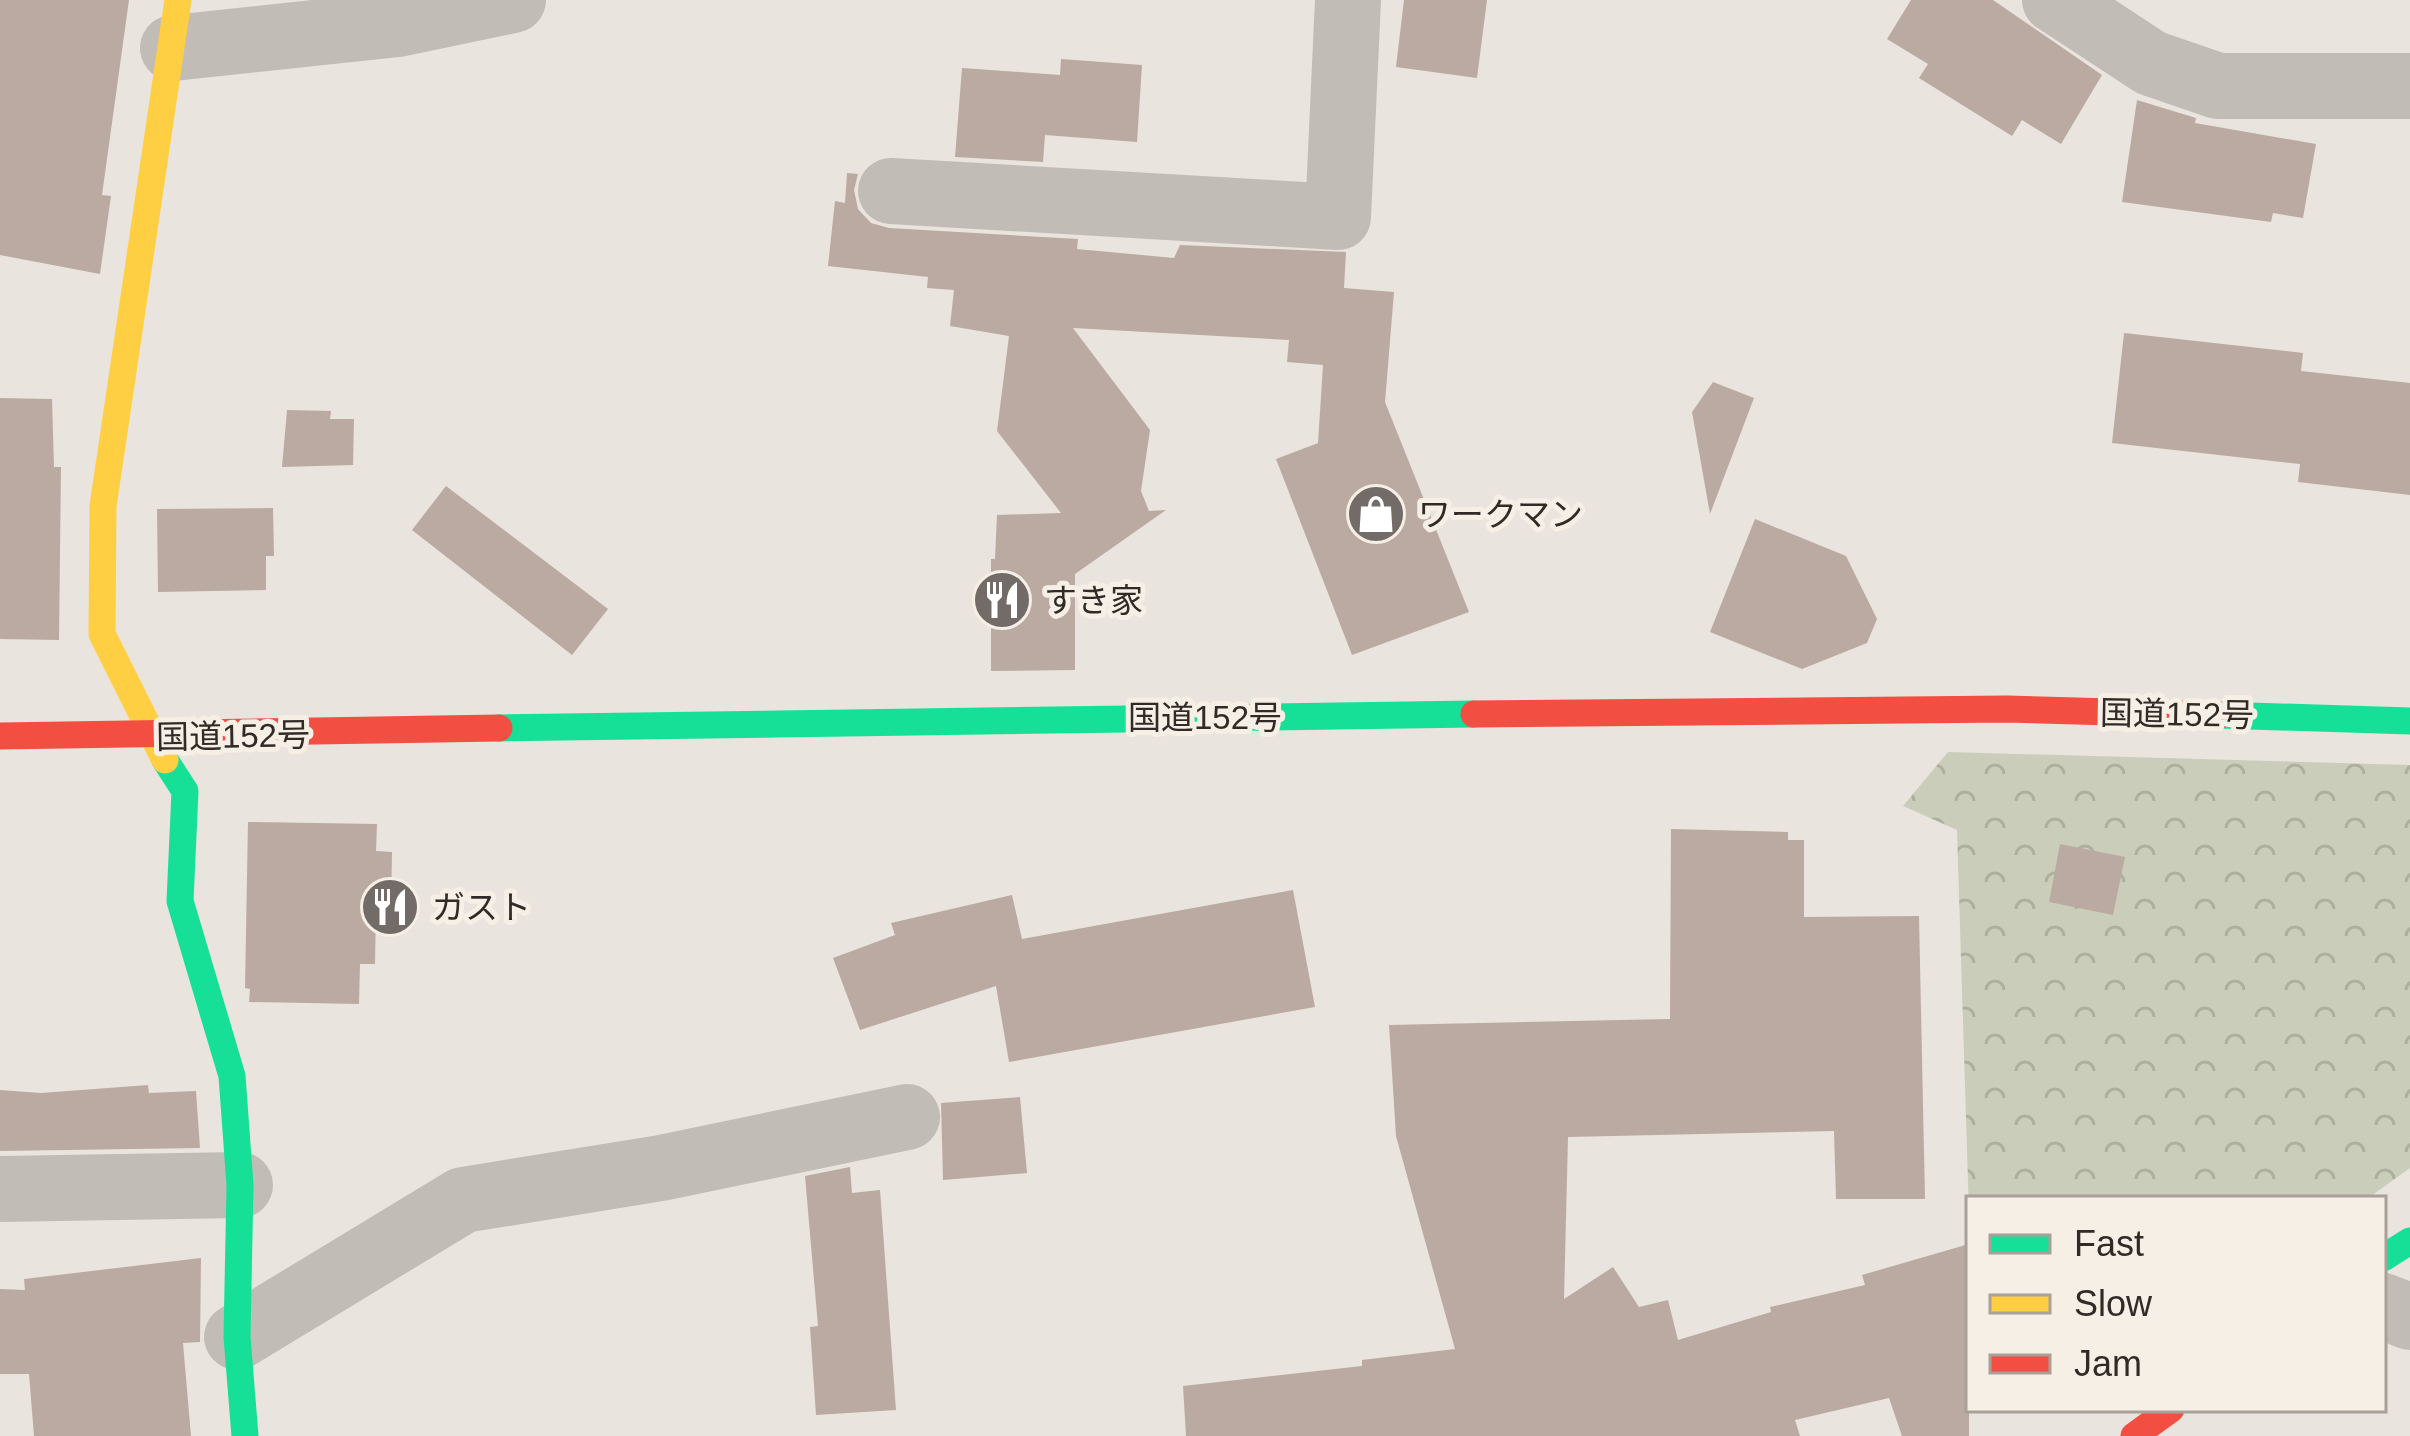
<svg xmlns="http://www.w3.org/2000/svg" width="2410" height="1436" font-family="Helvetica,'Noto Sans JP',sans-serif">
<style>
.park{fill:url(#park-crowns)}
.building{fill:#bbaaa2}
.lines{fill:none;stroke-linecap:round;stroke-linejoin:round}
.street{stroke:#c2bcb7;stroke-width:66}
.fast{stroke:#16e098;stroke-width:27}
.slow{stroke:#ffcf43;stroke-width:27}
.jam{stroke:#f24e42;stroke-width:27}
.labels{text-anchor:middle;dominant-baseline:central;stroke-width:10;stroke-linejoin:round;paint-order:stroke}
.poi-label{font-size:33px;fill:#322a27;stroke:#f6efe5;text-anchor:start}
.street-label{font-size:33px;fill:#322a27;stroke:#f6efe5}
</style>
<defs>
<pattern id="park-crowns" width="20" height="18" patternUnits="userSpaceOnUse" patternTransform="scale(3)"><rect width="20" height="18" fill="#cacdb9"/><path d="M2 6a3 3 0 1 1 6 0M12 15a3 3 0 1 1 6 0" fill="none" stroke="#aeb09f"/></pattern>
</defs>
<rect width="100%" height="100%" fill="#e9e4de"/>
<path class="park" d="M1948 752 2410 765V1168L2367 1199H1969V1213L1957 830 1903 806Z"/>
<path class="building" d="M0 0H129L102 195 111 196 100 274 0 255Z
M1404 0H1487L1477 78 1396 67Z
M1911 0H1993L2102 75 2061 144 2022 120 2012 136 1919 78 1928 64 1887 39Z
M1061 59 1142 65 1137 142 1045 135 1043 162 955 157 962 68 1060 75Z
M2137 100 2196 118 2195 123 2316 144 2303 218 2273 213 2271 222 2122 202Z
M847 173 858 174 854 190 858 209 871 223 889 228 1078 239 1077 249 1174 258 1180 245 1346 252 1344 288 1394 292 1385 402 1469 612 1352 655 1276 459 1318 443 1323 365 1287 362 1289 340 1073 328 1150 430 1141 491 1149 511 1166 510 1075 574V670L991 671V559H995L997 515 1061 513 997 431 1009 336 950 326 954 290 927 288 928 277 828 266 835 201 845 203Z
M2124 333 2303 353 2301 371 2410 383V495L2298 482 2300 464 2112 443Z
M1713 382 1754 398 1710 514 1692 412Z
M0 398 52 399 54 467H61L59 640 0 639Z
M287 410 331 411 330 419H354L353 465 282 467Z
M446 486 608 609 572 655 412 530Z
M273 508 274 556H266V590L158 592 157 509Z
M1755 519 1846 556 1877 619 1867 643 1802 669 1710 632Z
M248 822 377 824 376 851 392 852 391 907 376 906 375 964H360L359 1004 249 1002 250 989 245 988Z
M1671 829 1788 832V840H1804V917L1919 916 1925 1199H1836L1834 1131 1568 1137 1564 1299 1613 1267 1639 1307 1668 1300 1678 1340 1771 1312 1770 1307 1865 1285 1862 1275 1969 1244V1436H1902L1889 1398 1795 1420 1800 1436H1186L1183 1386 1362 1366V1360L1455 1349 1396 1136 1389 1025 1670 1019Z
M2060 844 2125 857 2113 915 2049 902Z
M1293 890 1315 1007 1009 1062 996 986 860 1030 833 958 895 935 891 923 1012 895 1022 939Z
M148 1085 149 1093 196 1091 200 1148 0 1151V1090L41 1093Z
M1020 1097 1027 1173 943 1180 941 1103Z
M850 1167 852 1193 880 1190 896 1410 816 1415 810 1327 818 1326 805 1176Z
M201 1258 200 1342 183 1343 191 1436H34L29 1374H0V1289L25 1290 24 1279Z"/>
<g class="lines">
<path class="street" d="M2055 0 2151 63 2218 86H2410
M173 48 398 24 513 0
M891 191 1338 217 1348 0
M0 1189 240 1185
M2383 1306 2410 1317
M237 1337 463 1200 661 1168 907 1117"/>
<path class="fast" d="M2219 715 2410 721
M499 728 1474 714
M165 760 185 791 180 901 232 1076 240 1185 237 1337 245 1436
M2383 1258 2410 1241"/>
<path class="slow" d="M165 760 102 634 103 506 178 0"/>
<path class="jam" d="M1474 714 2007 709 2219 715
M0 736 499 728
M2134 1436 2171 1409"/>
</g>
<defs>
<g id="shop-disc" transform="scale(3)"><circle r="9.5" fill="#726b67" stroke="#f6efe5"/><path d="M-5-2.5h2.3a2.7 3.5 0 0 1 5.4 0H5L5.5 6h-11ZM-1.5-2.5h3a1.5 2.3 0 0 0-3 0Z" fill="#fff"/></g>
<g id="restaurant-disc" transform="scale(3)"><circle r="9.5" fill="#726b67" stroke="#f6efe5"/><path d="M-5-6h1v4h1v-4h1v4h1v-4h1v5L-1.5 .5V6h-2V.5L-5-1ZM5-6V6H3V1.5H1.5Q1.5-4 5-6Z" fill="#fff"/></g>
</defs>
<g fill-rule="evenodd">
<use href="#shop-disc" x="1376" y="514"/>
<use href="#restaurant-disc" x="1002" y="600"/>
<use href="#restaurant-disc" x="390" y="907"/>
</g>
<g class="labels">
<g class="poi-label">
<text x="1418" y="514">ワークマン</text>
<text x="1044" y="600">すき家</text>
<text x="432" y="907">ガスト</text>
</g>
<g class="street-label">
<text transform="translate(2177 714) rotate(1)">国道152号</text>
<text x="1205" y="717">国道152号</text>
<text transform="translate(233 736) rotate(-1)">国道152号</text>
</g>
</g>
<rect x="1966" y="1196" width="420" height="216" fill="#f6efe5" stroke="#a8a099" stroke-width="3"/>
<rect x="1990" y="1235" width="60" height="18" fill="#16e098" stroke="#a8a099" stroke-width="3"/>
<text x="2074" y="1256" font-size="36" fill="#322a27">Fast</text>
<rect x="1990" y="1295" width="60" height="18" fill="#ffcf43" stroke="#a8a099" stroke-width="3"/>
<text x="2074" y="1316" font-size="36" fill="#322a27">Slow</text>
<rect x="1990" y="1355" width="60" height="18" fill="#f24e42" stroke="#a8a099" stroke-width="3"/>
<text x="2074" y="1376" font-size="36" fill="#322a27">Jam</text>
</svg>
